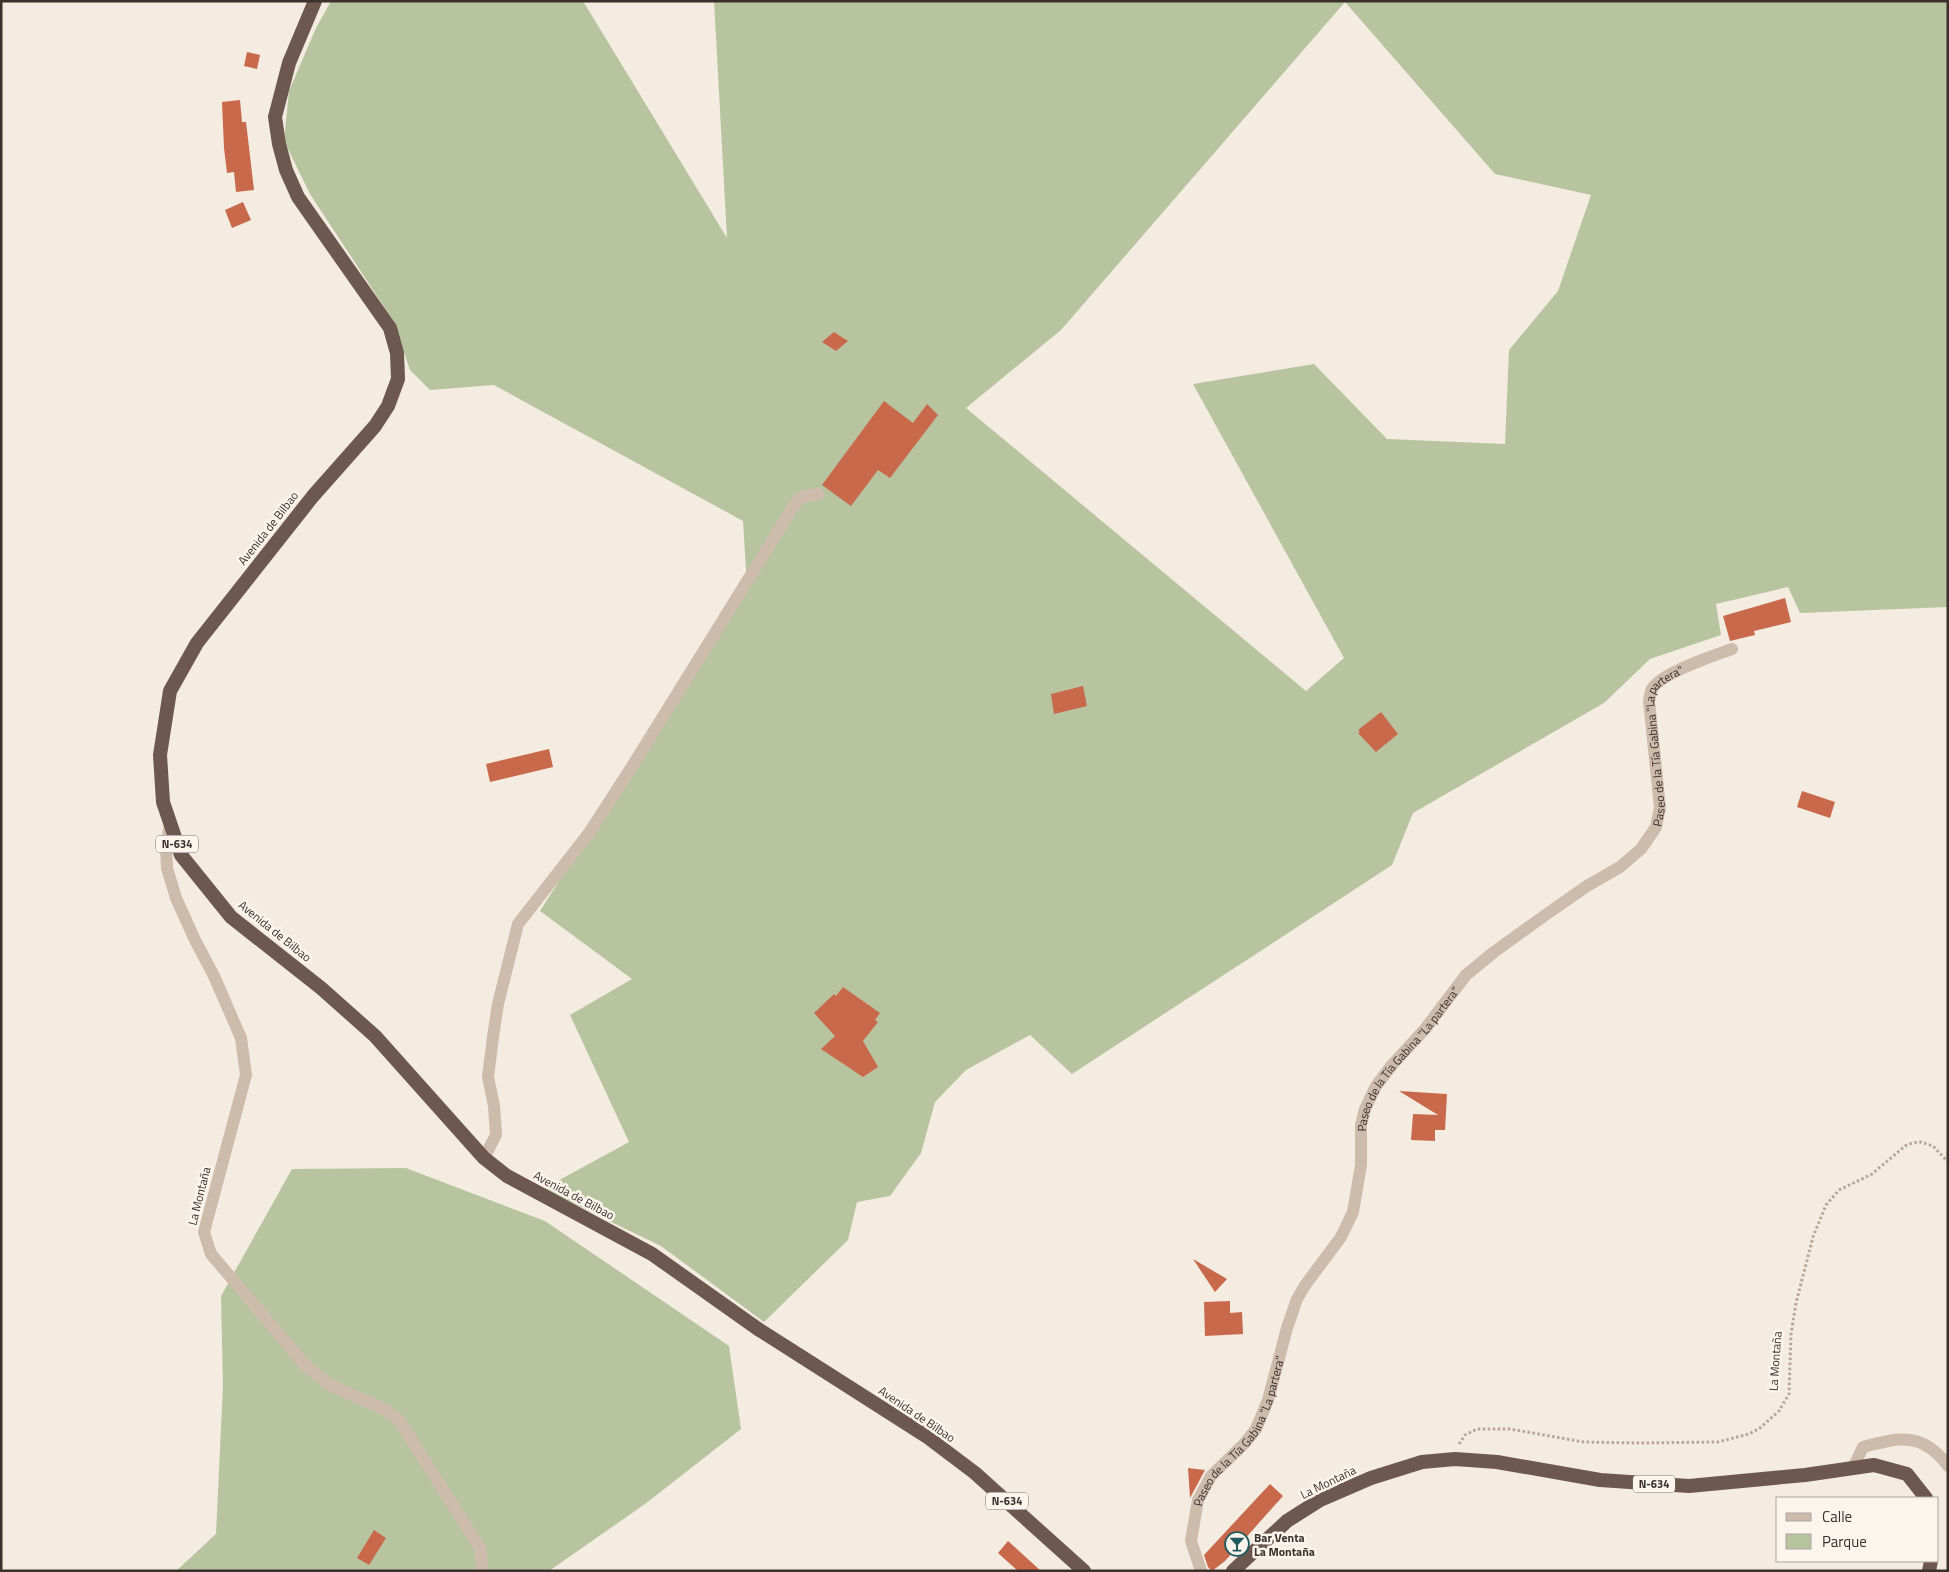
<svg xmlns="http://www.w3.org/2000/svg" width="1949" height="1572" font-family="'Titillium Web',sans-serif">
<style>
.green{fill:#b8c4a0;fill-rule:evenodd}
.building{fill:#c8694b}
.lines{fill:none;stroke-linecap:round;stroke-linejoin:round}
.path{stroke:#b9a596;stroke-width:3;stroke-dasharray:2.5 2.5;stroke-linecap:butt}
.minor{stroke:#cdbbac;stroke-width:12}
.trunk{stroke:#6c584f;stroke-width:14}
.labels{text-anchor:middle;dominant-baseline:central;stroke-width:5;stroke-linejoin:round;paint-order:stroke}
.shield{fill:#fbf5ee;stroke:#756b66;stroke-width:1}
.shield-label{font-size:11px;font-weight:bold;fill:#3b302b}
.street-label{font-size:12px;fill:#3b302b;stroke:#fbf5ee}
.poi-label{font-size:12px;font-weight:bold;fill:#3b302b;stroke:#fbf5ee;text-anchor:start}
</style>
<rect width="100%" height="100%" fill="#f4ebe1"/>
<path class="green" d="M331 1H583L727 238 714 1H1948V607L1800 613 1788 587 1716 604 1721 635 1650 659 1604 703 1413 813 1392 865 1072 1074 1030 1035 966 1070 935 1102 921 1153 890 1196 857 1202 848 1240 764 1322 661 1246 543 1189 629 1142 570 1015 632 979 540 911 747 586 743 521 494 385 430 390 410 370 394 322 310 194 284 141 289 91 316 28ZM1345 2 1495 174 1591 195 1558 291 1509 350 1505 444 1387 439 1314 364 1193 384 1344 658 1306 691 966 408 1061 330Z
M406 1168 545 1221 729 1346 741 1429 645 1504 549 1571H176L216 1534 223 1386 221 1296 292 1169Z"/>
<path class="building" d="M247 52 260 55 257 69 244 66Z
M240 100 242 122H246L254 190 236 192 234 172 227 173 224 148 222 102Z
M243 202 251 220 232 228 225 210Z
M834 332 848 341 836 351 822 342Z
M884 401 913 423 927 404 938 415 890 478 878 470 851 506 822 485Z
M1785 598 1791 622 1754 631 1755 635 1730 641 1723 616Z
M1083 686 1087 706 1054 714 1051 694Z
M1381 712 1398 734 1376 752 1358 733 1360 732 1358 730Z
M549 749 553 767 490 782 486 764Z
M1802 791 1835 802 1830 818 1797 807Z
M843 987 880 1013 875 1020 878 1022 863 1041 878 1067 863 1077 821 1049 835 1036 814 1013 834 994 836 996Z
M1399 1091 1447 1094 1445 1130H1435V1141L1411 1140 1413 1114 1438 1115Z
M1193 1259 1227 1279 1215 1292Z
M1230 1301V1313L1242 1312 1243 1334 1205 1336 1204 1302Z
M1188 1468 1205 1470 1190 1498Z
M1270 1484 1283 1496 1225 1561 1212 1571 1208 1567 1204 1555Z
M374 1530 386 1538 369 1565 357 1558Z
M1008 1541 1041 1571H1018L998 1553Z"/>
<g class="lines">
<path class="path" d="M1459 1444 1465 1435 1477 1429H1510L1584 1442 1640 1443 1718 1442 1749 1434 1760 1428 1779 1411 1789 1394 1791 1334 1796 1303 1813 1237 1826 1205 1839 1190 1872 1174 1905 1146 1912 1143 1921 1142 1933 1146 1948 1162"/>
<g class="minor">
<path d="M170 824 166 847 167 868 176 898 195 940 214 976 241 1038 246 1075 204 1232 211 1254 306 1366 330 1385 386 1410 399 1420 480 1548 482 1565 480 1571"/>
<path d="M484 1158 496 1135 494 1106 488 1077 493 1037 498 1004 518 924 589 833 631 768 795 504 801 497 818 494"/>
<path d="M1853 1468 1863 1447C1900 1437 1923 1432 1948 1466"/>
<path id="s1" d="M1201 1571 1191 1541 1198 1500 1211 1476 1244 1444 1256 1429 1268 1400 1287 1328 1297 1299 1306 1284 1341 1237 1353 1212 1361 1165V1125L1365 1109 1376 1086 1392 1065 1425 1029 1466 975 1494 952 1544 916 1587 886 1620 867 1641 849 1656 827 1660 808 1649 701C1650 697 1650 692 1652 689 1661 673 1713 656 1732 649"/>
</g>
<path class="trunk" d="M315 1 289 63 275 117 279 144 286 170 298 197 390 328 397 353 398 379 388 406 375 426 313 496 197 643 170 691 160 755 163 802 181 855 231 917 321 988 375 1036 484 1158 507 1176 652 1254 758 1329 926 1436 975 1473 1084 1571
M1233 1571 1287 1521 1320 1500 1371 1478 1422 1462 1455 1459 1497 1462 1600 1480 1689 1486 1805 1475 1874 1465 1907 1474 1926 1498
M1929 1571 1931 1561"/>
</g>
<defs>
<g id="bar-ring" transform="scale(1.25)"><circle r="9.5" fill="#fbf5ee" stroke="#1f5a5e" stroke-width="1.5"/><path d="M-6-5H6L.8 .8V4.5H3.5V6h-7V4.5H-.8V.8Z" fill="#1f5a5e"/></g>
</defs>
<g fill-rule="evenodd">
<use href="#bar-ring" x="1237" y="1544"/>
</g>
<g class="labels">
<g class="shield">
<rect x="156" y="835.5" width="42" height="17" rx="4"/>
<rect x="1633" y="1475.5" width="42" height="17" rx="4"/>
<rect x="986" y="1492.5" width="42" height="17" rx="4"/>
</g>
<g class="shield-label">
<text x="177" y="844">N-634</text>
<text x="1654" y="1484">N-634</text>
<text x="1007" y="1501">N-634</text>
</g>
<g class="street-label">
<text transform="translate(268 528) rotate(-52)">Avenida de Bilbao</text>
<text stroke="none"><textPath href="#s1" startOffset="1010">Paseo de la Tía Gabina "La partera"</textPath></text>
<text transform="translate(275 931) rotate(39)">Avenida de Bilbao</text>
<text stroke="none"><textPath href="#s1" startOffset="575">Paseo de la Tía Gabina "La partera"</textPath></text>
<text transform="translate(574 1195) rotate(28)">Avenida de Bilbao</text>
<text transform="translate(199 1196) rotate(-76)">La Montaña</text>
<text transform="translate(1775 1361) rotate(-86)">La Montaña</text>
<text transform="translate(917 1414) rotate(34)">Avenida de Bilbao</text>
<text stroke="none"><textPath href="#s1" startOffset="155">Paseo de la Tía Gabina "La partera"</textPath></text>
<text transform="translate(1328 1482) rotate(-26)">La Montaña</text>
</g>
<g class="poi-label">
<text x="1254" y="1537">Bar Venta<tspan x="1254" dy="14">La Montaña</tspan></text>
</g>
</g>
<rect width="1949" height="1572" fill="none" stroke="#3b302b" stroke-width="5"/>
<rect x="1776" y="1497" width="162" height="65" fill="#fbf5ee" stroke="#aea6a0"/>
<rect x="1786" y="1513" width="25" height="8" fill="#cdbbac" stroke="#aea6a0"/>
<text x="1822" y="1522" font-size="15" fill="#3b302b">Calle</text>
<rect x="1786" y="1534" width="25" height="15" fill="#b8c4a0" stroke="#aea6a0"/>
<text x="1822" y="1547" font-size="15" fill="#3b302b">Parque</text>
</svg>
